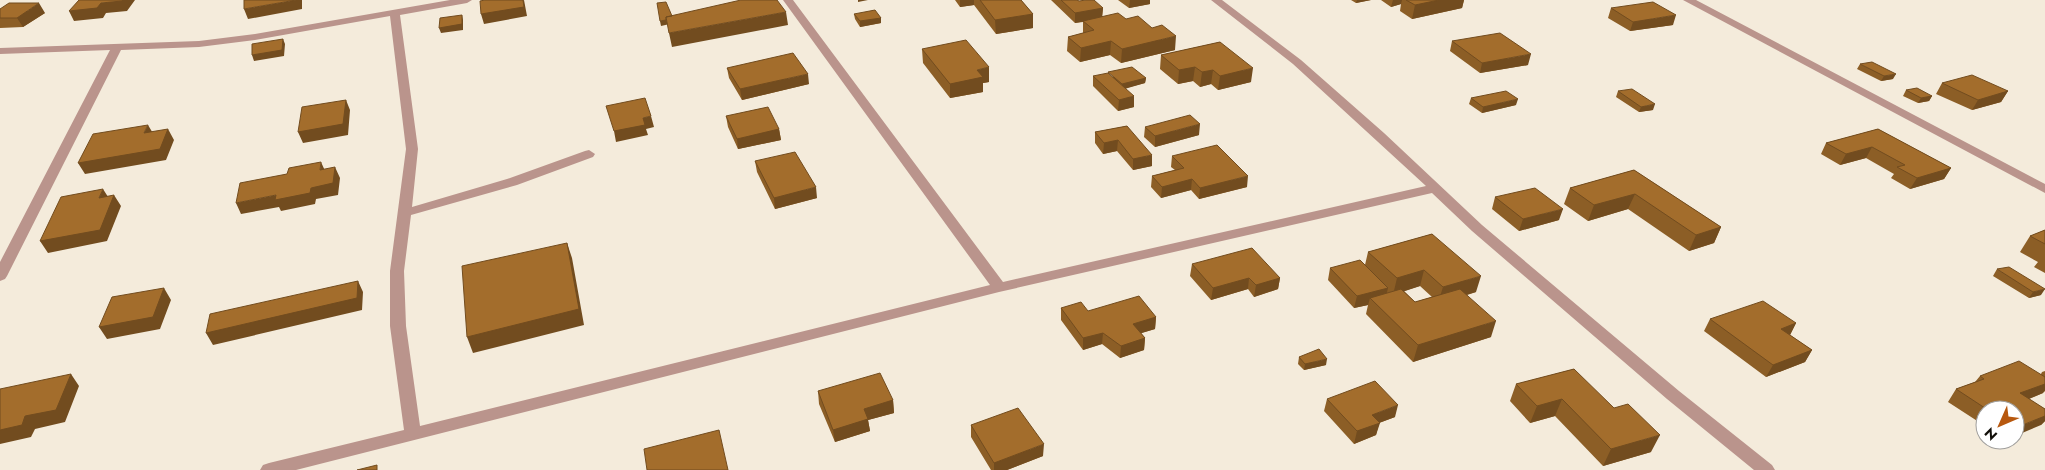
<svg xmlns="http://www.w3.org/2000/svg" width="2045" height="470" font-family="Jost,sans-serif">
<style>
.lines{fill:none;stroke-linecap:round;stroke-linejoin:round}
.minor{fill:#ba948c;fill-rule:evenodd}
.wall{fill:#8c5e26;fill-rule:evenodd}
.shaded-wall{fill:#724c1f}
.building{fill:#a36d2c;stroke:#724c1f}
</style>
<rect width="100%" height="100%" fill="#f4ebdb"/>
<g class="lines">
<path class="minor" d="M450 0H472L467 3 400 15 418 149 412 207 507 179 585 151 589 150 595 154 593 157 517 185 411 215 404 271 406 326 420 426 990 285 783 0H793L1003 282 1426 186 1293 64 1211 0H1222L1301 60 1384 133 1482 225 1679 391 1772 465 1775 470H1754L1667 399 1472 231 1432 193 999 292 296 470H260L263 465 269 463 404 430 390 326V271L406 149 390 16 255 40 199 47 121 50 7 276 5 279 0 281V262L110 50 0 54V48L199 41 255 34Z
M1683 0H1696L2045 184V193Z"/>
</g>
<path class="wall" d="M955 0H1021L1033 14V28L996 34 974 5 960 7Z
M1051 0H1077L1079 1 1103 8 1102 17 1126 19 1175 50 1121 63 1110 55 1080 62 1067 51 1068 37 1083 33V22L1075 23Z
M1118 0H1150V4L1129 8Z
M1351 0H1371L1356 3Z
M1381 0H1464L1462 8 1412 19 1400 11 1401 4 1391 7Z
M1611 8 1673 25 1630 31 1608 18Z
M0 9 45 13 23 27 0 28Z
M854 14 881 18V23L860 27 855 19Z
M1452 41 1528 65 1480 73 1450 51Z
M1220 42 1251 82 1218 90 1211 84 1200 87 1193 81 1178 84 1160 69 1161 55Z
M922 49 989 82 983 83V92L950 98 923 63Z
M1860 64 1893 79 1881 81 1857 69Z
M727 68 809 84 742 100 729 78Z
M1093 76 1146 78 1145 83 1126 88 1134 107 1118 111 1093 86Z
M1942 83 2008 91 2001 102 1972 110 1936 94Z
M1906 90 1932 96 1929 101 1918 103 1903 96Z
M1618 91 1653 110 1639 112 1616 97Z
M1471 98 1516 105 1482 113 1469 104Z
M726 116 779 129 781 140 738 149 728 127Z
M1127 126 1152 166 1133 170 1117 151 1103 154 1095 143V132Z
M1145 127 1199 135 1155 147 1144 137Z
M1878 129 1951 168 1944 179 1910 189 1891 178 1894 174 1866 158 1840 165 1821 154 1826 143Z
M1172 156 1247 187 1199 199 1191 190 1161 198 1151 187 1152 176 1175 170 1171 167Z
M755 161 817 198 775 209 757 172Z
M1634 170 1721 227 1714 243 1689 251 1628 209 1588 221 1564 204 1570 188Z
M1495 197 1559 220 1519 231 1492 209Z
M2045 230V273L2034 267 2038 262 2020 252 2030 236Z
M1432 234 1476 292 1467 295 1491 337 1413 362 1366 314 1368 305 1354 308 1328 280 1330 268 1365 265 1368 252ZM1420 286 1432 297 1415 302 1404 291Z
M1192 264 1280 278 1278 289 1254 297 1248 289 1211 300 1190 276Z
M1997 269 2041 295 2029 298 1993 276Z
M1061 308 1088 311 1156 317 1155 329 1141 333 1145 338 1144 350 1120 358 1102 344 1083 350 1061 320Z
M1710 319 1796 323 1790 335 1812 350 1805 362 1766 377 1704 331Z
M1299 357 1326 365 1304 370 1298 364Z
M1574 369 1651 452 1603 466 1555 416 1530 423 1510 401 1516 384Z
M2045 371V392L2044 391 2043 393 2029 399 2045 409V421L2041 425 2015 410H1985V426L1948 402 1956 389 1975 382 1980 376 2041 374 2042 372Z
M818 391 893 400 894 413 868 420 870 431 835 442 819 404Z
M1327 399 1395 417 1379 423 1376 435 1354 444 1324 411Z
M971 425 1043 456 1007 470H991L971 437Z"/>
<path class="shaded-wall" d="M123 0H135L127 11 106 13 103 18 74 21 69 11 101 3Z
M296 0H302V9L248 19 244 9Z
M524 0 527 16 484 24 481 14Z
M858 0H868L858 2Z
M960 0H974V5L960 7Z
M1130 0H1150V4L1129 8Z
M1357 0H1371L1356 3Z
M1393 0H1402L1401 4 1391 7Z
M1439 0H1464L1462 8 1412 19 1415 5Z
M39 3 45 13 23 27 17 18Z
M1103 8 1102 18 1075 23V13Z
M786 12 788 25 672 47 669 33Z
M1033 14V28L996 34 995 20Z
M462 15 463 20V30L441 33 439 28Z
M1676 15 1673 25 1630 31 1633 22Z
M673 18 674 23 661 26 660 21Z
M881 18V23L860 27V21Z
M1176 36 1175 50 1121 63 1122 49Z
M283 39 285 44 284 56 254 61 252 55Z
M1111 41 1110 55 1080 62 1081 48Z
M1531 54 1528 65 1480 73 1482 63Z
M989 67V82L983 83V92L950 98V84L977 70Z
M1195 67 1193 81 1178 84 1179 70Z
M1253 68 1251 82 1218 90 1220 76Z
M1213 70 1211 84 1200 87 1202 72Z
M808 74 809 84 742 100 740 89Z
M1896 74 1893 79 1881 81 1884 76Z
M1146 78 1145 83 1121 90 1122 84Z
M2008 91 2001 102 1972 110 1978 100Z
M1134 96V107L1118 111 1119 100Z
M1932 96 1929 101 1918 103 1921 98Z
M1518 99 1516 105 1482 113 1483 107Z
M346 100 350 110 348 135 303 143 298 132Z
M1655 104 1653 110 1639 112 1641 107Z
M651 116 654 127 646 129 648 135 616 142 614 131 643 118Z
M1200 124 1199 135 1155 147V136Z
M148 125 154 135 144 133Z
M168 129 174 140 166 160 85 174 78 163Z
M779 129 781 140 738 149 737 139Z
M1118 140 1117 151 1103 154 1104 143Z
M1872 147 1866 158 1840 165 1846 154Z
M1152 155V166L1133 170V159Z
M321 162 326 173 320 170Z
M335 167 340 178 338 195 316 199 315 204 281 211 279 207 241 214 236 203 311 188Z
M1951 168 1944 179 1910 189 1917 178Z
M1248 176 1247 187 1199 199 1200 188Z
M1192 179 1191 190 1161 198 1162 187Z
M816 187 817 198 775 209 774 198Z
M103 189 110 200 99 198Z
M1635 194 1628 209 1588 221 1594 205Z
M114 195 121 206 107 241 48 253 40 241Z
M1563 209 1559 220 1519 231 1523 219Z
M1721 227 1714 243 1689 251 1696 235Z
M567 243 572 258 584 325 473 353 467 337Z
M1424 270 1420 286 1393 295 1397 278Z
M1481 276 1476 292 1438 303 1443 287Z
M1249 278 1248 289 1211 300 1213 288Z
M1280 278 1278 289 1254 297 1256 285Z
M358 281 363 292 362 310 213 345 206 333Z
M164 288 171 300 160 329 107 339 99 327Z
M1388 288 1385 300 1370 298 1368 305 1354 308 1357 296Z
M2045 289 2041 295 2029 298 2033 292Z
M1156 317 1155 329 1132 336 1133 324Z
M1496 321 1491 337 1413 362 1418 345Z
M1796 323 1790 335 1781 329Z
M1103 333 1102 344 1083 350V338Z
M1145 338 1144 350 1120 358 1121 346Z
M1812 350 1805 362 1766 377 1773 365Z
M1327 359 1326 365 1304 370 1305 364Z
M71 374 79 386 65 422 35 429 31 437 0 444V430L25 416Z
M2045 384V390L2043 393 2011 406 2020 393Z
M1562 399 1555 416 1530 423 1537 406Z
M893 400 894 413 868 420 870 431 835 442 833 430 864 409Z
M1398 405 1395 417 1368 427 1372 415Z
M2045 416V421L2041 425 2015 436V428Z
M1380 423 1376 435 1354 444 1357 431Z
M1660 435 1651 452 1603 466 1611 449Z
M1044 444 1043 456 1007 470H994V463Z"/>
<path class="building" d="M79 0H123L122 1 101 3 97 8 69 11Z
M244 0H296L244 9Z
M485 0H523L524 7 481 14 480 1Z
M741 0H777L786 12 669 33 666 17Z
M980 0H1021L1033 14 995 20Z
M1061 0H1077L1079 1 1086 0H1094L1103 8 1075 13Z
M1406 0H1439L1415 5Z
M666 2 672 16 666 17V20L660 21 657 3Z
M1653 2 1676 15 1633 22 1611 8Z
M9 3H39L17 18H0V9Z
M875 10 881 18 860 21 854 14Z
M1118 13 1126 19 1138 16 1152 28 1162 25 1176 36 1122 49 1111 41 1081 48 1068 37 1094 30 1083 21Z
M462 15V24L439 28 440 18Z
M1500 33 1531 54 1482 63 1452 41Z
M283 39 282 50 252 55V44Z
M966 40 989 67 977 70 983 77 950 84 922 49Z
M1220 42 1253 68 1220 76 1213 70 1202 72 1195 67 1179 70 1161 55Z
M793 53 808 74 740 89 727 68Z
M1872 62 1896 74 1884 76 1860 64Z
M1132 67 1146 78 1122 84 1108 72Z
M1108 73 1134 96 1119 100 1093 76Z
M1972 75 2008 91 1978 100 1942 83Z
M1917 88 1932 96 1921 98 1906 90Z
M1632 89 1655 104 1641 107 1618 91Z
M1506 91 1518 99 1483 107 1471 98Z
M645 98 651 116 643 118 645 125 614 131 606 106Z
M346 100 343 124 298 132 302 107Z
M768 107 779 129 737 139 726 116Z
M1190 115 1200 124 1155 136 1145 127Z
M148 125 144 133 168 129 160 149 78 163 93 134Z
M1127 126 1152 155 1133 159 1118 140 1104 143 1095 132Z
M1878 129 1951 168 1917 178 1897 167 1905 165 1872 147 1846 154 1826 143Z
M1217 145 1248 176 1200 188 1192 179 1162 187 1152 176 1184 168 1172 156Z
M795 152 816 187 774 198 755 161Z
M321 162 320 170 335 167 333 183 311 188 310 193 275 200 276 195 236 203 240 183 287 174 289 168Z
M1634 170 1721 227 1696 235 1635 194 1594 205 1570 188Z
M1535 188 1563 209 1523 219 1495 197Z
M103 189 99 198 114 195 100 230 40 241 61 197Z
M2045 230V244L2030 236Z
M1432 234 1481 276 1443 287 1424 270 1397 278 1368 252Z
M567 243 579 309 467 337 462 266Z
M1252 248 1280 278 1256 285 1249 278 1213 288 1192 264Z
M1360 260 1388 288 1357 296 1330 268Z
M2009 267 2045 289 2033 292 1997 269Z
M358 281 357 298 206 333 210 314Z
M164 288 153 317 99 327 112 297Z
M1401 289 1415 302 1460 289 1496 321 1418 345 1370 298Z
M1139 296 1156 317 1133 324 1145 338 1121 346 1103 333 1083 338 1061 308 1081 302 1088 311Z
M1763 301 1796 323 1781 329 1812 350 1773 365 1710 319Z
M1319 349 1327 359 1305 364 1299 357Z
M2019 361 2045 377V384L2020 393 2045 409V416L2015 428V410H1988L1956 389 1984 379 1980 376Z
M1574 369 1614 408 1628 404 1660 435 1611 449 1562 399 1537 406 1516 384Z
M880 373 893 400 864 409 868 419 833 430 818 391Z
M71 374 56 410 25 416 22 425 0 430V389Z
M1375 381 1398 405 1372 415 1380 423 1357 431 1327 399Z
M1018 408 1044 444 994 463 971 425Z
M719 430 728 470H647L644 449Z
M377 465V470H357Z"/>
<g transform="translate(2000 425) rotate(225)"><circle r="24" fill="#ffffff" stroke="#a09f9d"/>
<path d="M0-4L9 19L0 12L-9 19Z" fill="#b7580e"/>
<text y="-8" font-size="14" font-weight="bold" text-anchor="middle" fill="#120f09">N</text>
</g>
</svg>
